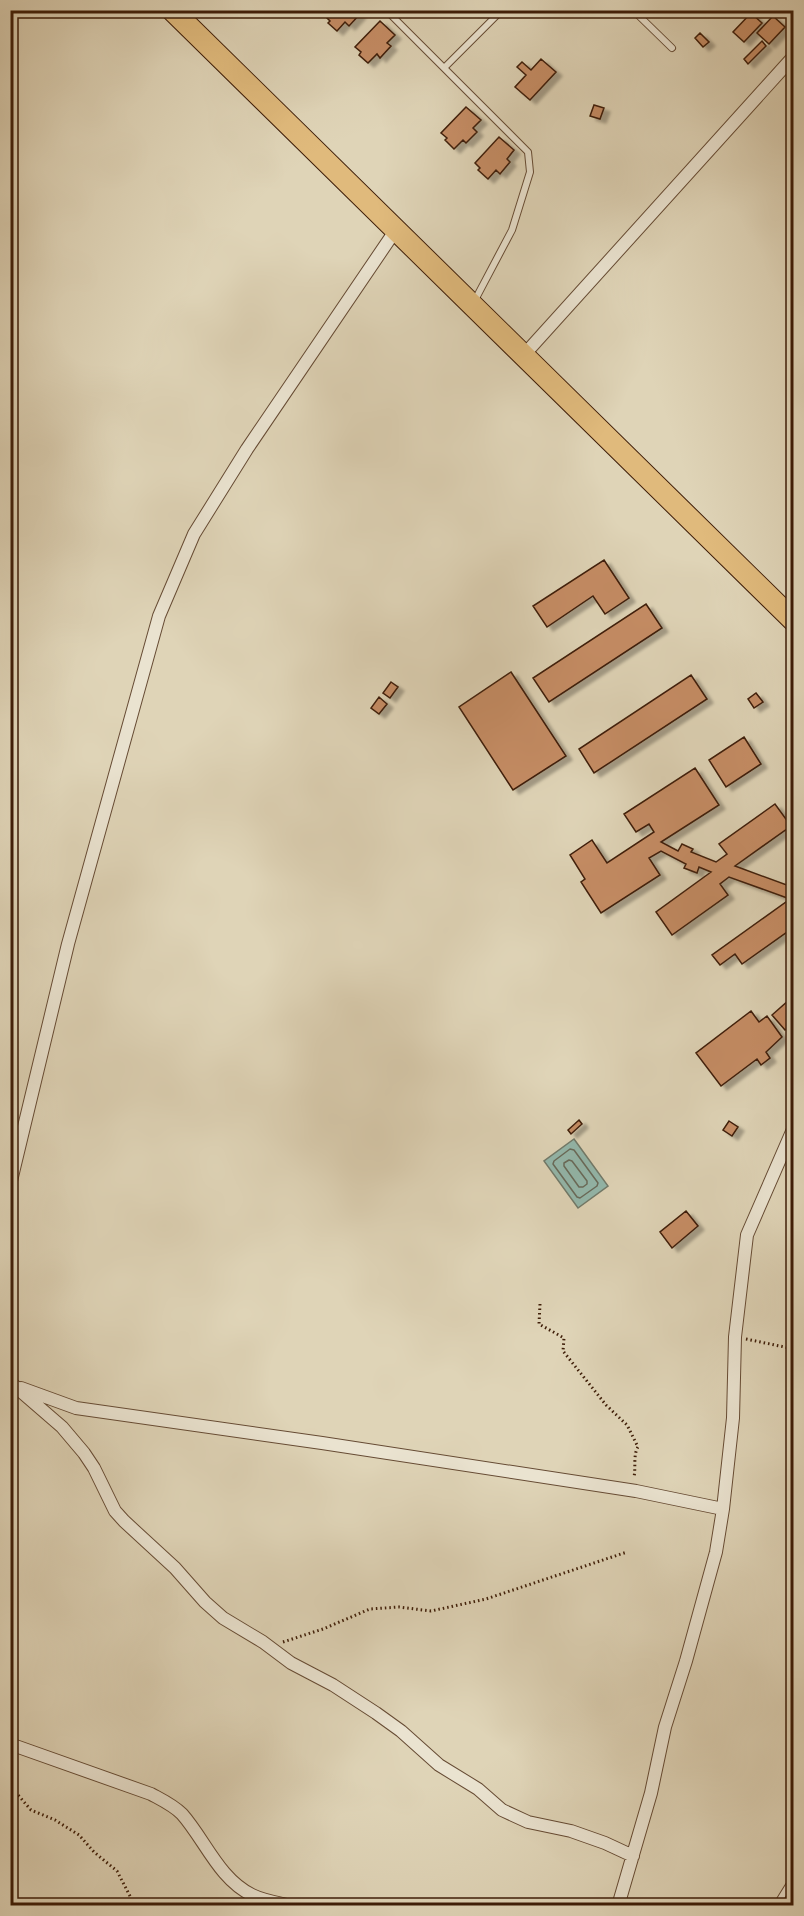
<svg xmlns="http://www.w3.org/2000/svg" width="804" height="1916" font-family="'Gentium Book Plus',serif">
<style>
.water{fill:#93b8ac;stroke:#717a6a;stroke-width:1.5}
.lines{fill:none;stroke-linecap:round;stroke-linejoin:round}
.shore{stroke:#686a5a;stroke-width:1.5}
.building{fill:#c68d65;stroke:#3e1d08;stroke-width:1.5;filter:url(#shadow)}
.service-casing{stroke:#664b34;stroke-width:8}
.minor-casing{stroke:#664b34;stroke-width:14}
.trunk-casing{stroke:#3e1d08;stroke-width:23}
.path{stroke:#3e1d08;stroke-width:3;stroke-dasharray:1.5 3;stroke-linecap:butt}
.service{stroke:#eae3d0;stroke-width:6}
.minor{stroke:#eae3d0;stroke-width:12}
.trunk{stroke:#e0ba7c;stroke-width:21}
</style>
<defs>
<filter id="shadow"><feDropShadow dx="6" dy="4" stdDeviation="1.5" flood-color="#0004"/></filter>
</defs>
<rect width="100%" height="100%" fill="#dfd4b7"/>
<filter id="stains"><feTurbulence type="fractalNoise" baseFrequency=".00333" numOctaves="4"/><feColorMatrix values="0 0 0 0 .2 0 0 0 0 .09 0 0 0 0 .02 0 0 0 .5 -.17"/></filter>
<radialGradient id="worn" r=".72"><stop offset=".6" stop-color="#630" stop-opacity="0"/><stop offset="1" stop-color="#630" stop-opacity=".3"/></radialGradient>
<path class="water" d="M574 1139 608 1186 578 1208 544 1161Z"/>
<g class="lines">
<path class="shore" d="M570 1149 574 1150 598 1183 597 1186 580 1198 577 1197 553 1164 554 1161Z
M569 1160 572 1161 587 1181V1184L583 1187H579L564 1166V1163Z"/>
</g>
<path class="building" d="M329 10H356L360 14 349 26 345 22 337 31 328 23 330 21 324 15Z
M751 13 762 23 744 42 733 32Z
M773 16 785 27 769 44 757 33Z
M380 21 395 35 387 43 391 46 380 58 377 54 368 63 359 55 361 52 355 47Z
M700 33 709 42 703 47 695 38Z
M762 41 766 46 748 64 744 59Z
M541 59 556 72 530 100 515 87 526 75 517 67 522 62 531 70Z
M594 105 604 108 600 119 590 116Z
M466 107 481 120 473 128 477 132 466 143 463 140 454 149 445 140 447 138 441 133Z
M499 137 514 150 507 159 510 162 500 174 496 170 488 179 478 170 480 168 475 163Z
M604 560 629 598 605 614 593 596 547 627 533 606Z
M646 604 662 628 549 702 533 678Z
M511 672 566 756 513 790 459 707Z
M691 675 707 699 594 773 579 749Z
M391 682 398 687 390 698 383 693Z
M756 693 763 702 754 708 748 699Z
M379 697 387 704 379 714 371 708Z
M744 737 761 764 726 787 709 760Z
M695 768 719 805 661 842 678 851 682 844 693 849 691 852 716 862 727 854 719 844 775 804 791 826 735 866 792 887 794 886V927L742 964 735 954 720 965 712 955 790 899 729 877 720 884 728 895 672 935 656 912 711 872 699 867 697 873 684 868 686 864 661 851 649 858 660 875 601 913 581 882 585 879 570 855 592 840 607 863 654 832 649 824 636 832 624 814Z
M789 1000 794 1005V1023L785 1030 772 1015Z
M751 1011 759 1022 767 1016 782 1037 766 1052 770 1058 761 1065 757 1059 721 1086 696 1053Z
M579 1120 582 1124 571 1134 568 1130Z
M729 1121 738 1127 732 1136 723 1130Z
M686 1211 698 1226 672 1248 660 1232Z"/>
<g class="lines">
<g class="service-casing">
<path id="service" d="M386 10 528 152 530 172 512 230 475 300
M633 10 672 48
M444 68 502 10
M776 1906 794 1877"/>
</g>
<g class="minor-casing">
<path id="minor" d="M523 356 794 56
M10 1185 68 944 159 616 194 534 247 449 395 231
M10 1382 62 1427 84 1453 94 1468 115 1511 124 1521 175 1568 205 1602 223 1618 263 1642 291 1663 333 1685 376 1713 401 1731 439 1765 478 1789 502 1810 528 1822 571 1831 605 1843 633 1856
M21 1388 76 1408 322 1443 636 1491 723 1509
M10 1744 151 1794C162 1800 173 1805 182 1814 205 1840 219 1879 252 1895 264 1901 279 1903 292 1906
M618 1906 651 1793 665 1727 686 1661 716 1552 723 1509 733 1418 735 1337 747 1235 794 1127"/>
</g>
<g class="trunk-casing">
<path id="trunk" d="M172 10 794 621"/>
</g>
<path class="path" d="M540 1304 539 1324 564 1338 563 1351 606 1405 627 1425 638 1447C633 1455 636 1467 634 1477
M746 1339 794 1349
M283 1642 323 1629 370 1609 399 1607 431 1611 486 1599 627 1552
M10 1792 18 1795 31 1810 55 1820 79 1835 94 1852 117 1871 132 1900 130 1906"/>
<use href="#service" class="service"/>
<use href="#minor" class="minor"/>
<use href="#trunk" class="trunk"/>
</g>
<rect width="804" height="1916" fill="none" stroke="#dfd4b7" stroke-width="36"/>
<rect x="12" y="12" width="780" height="1892" fill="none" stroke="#3e1d08" stroke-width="3"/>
<rect x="18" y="18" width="768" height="1880" fill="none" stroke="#3e1d08" stroke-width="1.5"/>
<rect width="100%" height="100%" filter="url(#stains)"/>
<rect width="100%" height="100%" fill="url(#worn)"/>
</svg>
